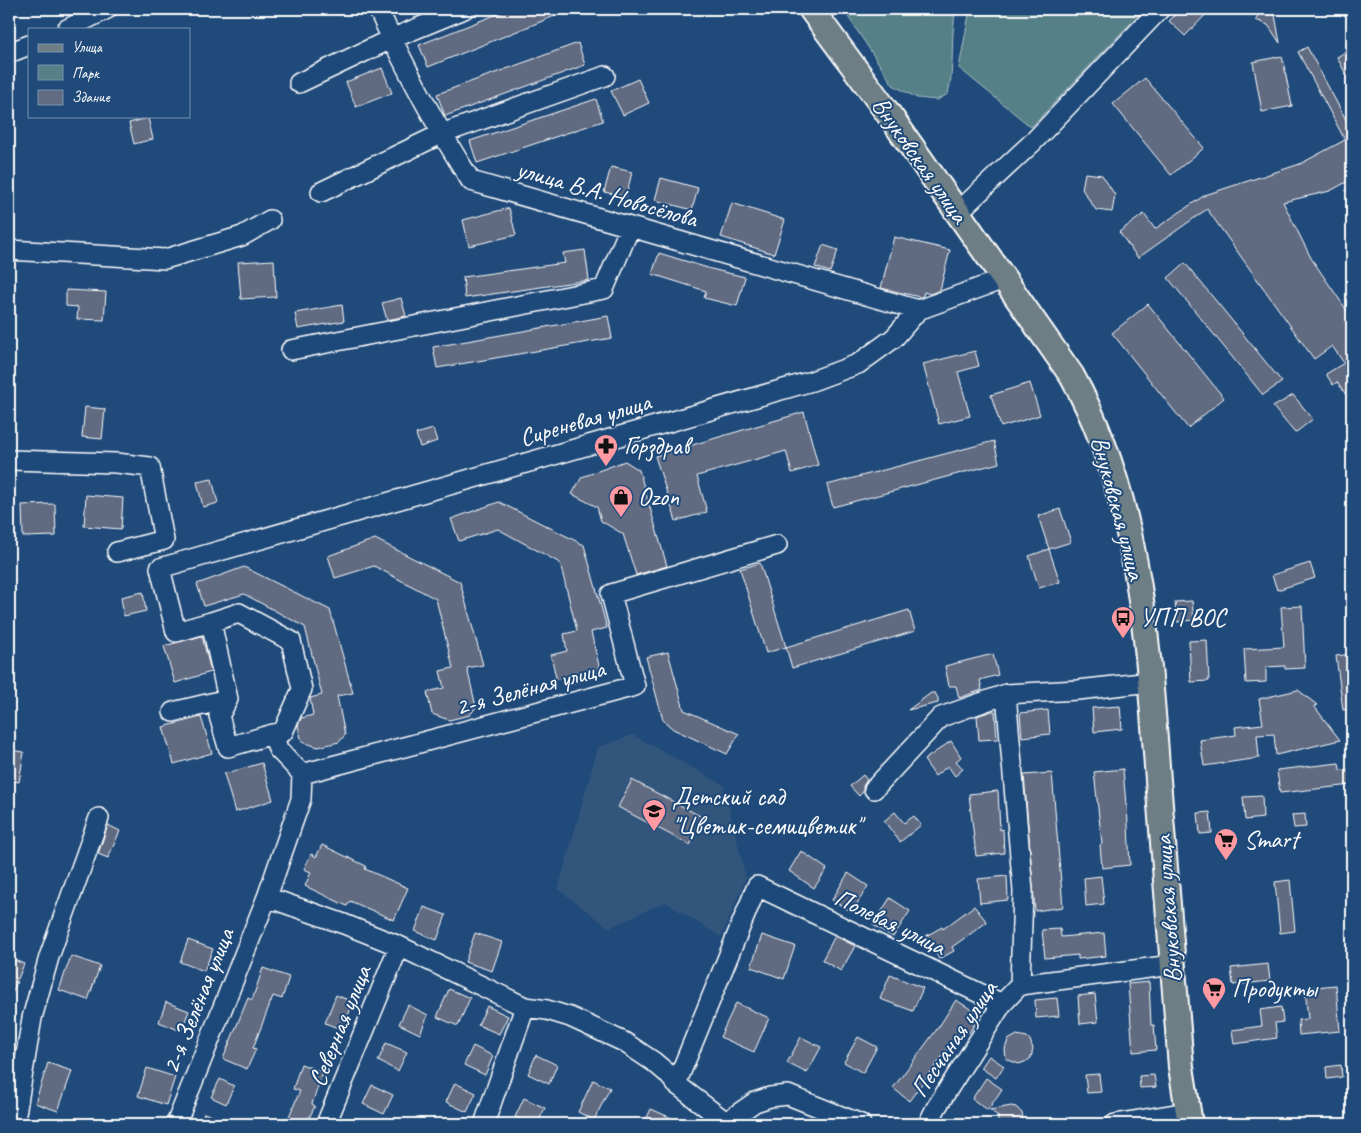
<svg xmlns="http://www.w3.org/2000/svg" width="1361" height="1133" font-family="Caveat,sans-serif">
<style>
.built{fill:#33547c}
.green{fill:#568087;stroke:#aac0c3}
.building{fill:#616b81;stroke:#fff}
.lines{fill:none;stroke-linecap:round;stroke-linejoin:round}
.minor-casing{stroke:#fff;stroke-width:22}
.major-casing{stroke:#fff;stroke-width:28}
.minor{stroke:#1f4a7a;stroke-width:19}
.major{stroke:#6d7e84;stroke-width:24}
.labels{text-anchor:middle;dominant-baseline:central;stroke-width:4;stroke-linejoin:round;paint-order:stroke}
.street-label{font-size:25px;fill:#fff;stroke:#1f4a7a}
.poi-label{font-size:25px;fill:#fff;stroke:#1f4a7a;text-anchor:start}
</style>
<rect width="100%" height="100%" fill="#1f4a7a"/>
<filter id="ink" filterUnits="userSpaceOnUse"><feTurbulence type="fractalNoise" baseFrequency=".02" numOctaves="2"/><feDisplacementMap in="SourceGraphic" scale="10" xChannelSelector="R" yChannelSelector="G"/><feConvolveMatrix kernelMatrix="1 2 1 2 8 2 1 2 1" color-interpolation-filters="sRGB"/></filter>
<g filter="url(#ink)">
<path class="built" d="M633 735 724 785 746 878 721 937 665 902 609 928 558 889 598 747Z"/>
<path class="green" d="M843 9H956C950 37 955 67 948 94L937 100 917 98 893 85Z
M970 9H1144L1031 127 959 68Z"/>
<path class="building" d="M510 9H572L428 67 419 45Z
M1181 9H1211L1185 36 1169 21Z
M1260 9 1273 13 1275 15 1280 43 1268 25 1256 20Z
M578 43 585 65 445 116 437 94Z
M1307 47 1352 131V179L1330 191 1283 202 1311 258 1352 318V403L1337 382 1333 385 1326 374 1344 363 1332 346 1314 359 1207 209 1138 258 1119 232 1144 214 1155 229 1205 195 1300 164 1345 140 1298 52Z
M1347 51 1352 61V86L1337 57Z
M1282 56 1292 106 1262 112 1253 62Z
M382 68 392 93 356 107 346 82Z
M1145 78 1204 148 1171 175 1113 104Z
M638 79 649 103 623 115 611 91Z
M596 99 603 121 477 163 470 141Z
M148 118 153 139 134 144 129 123Z
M611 167 632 172 626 197 604 192Z
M1085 173 1102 175 1115 195 1112 212 1096 210 1082 189Z
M661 178 698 188 692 210 655 200Z
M732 203 785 220 774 254 721 237Z
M509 208 516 235 469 246 463 220Z
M894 237 950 250 940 290 930 294 924 292 923 296 920 297 881 288Z
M823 245 838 250 830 272 815 267Z
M585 250 589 280 465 298 463 277 565 263 563 253Z
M659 253 711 269 745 277 737 306 704 298 706 291 652 274Z
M274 260 276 297 241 299 238 262Z
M1185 263 1282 382 1263 395 1168 278Z
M66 290 106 292 104 320 77 319 78 307 66 306Z
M401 298 406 316 387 320 382 303Z
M1148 304 1224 398 1188 428 1112 333Z
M342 305 344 321 298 329 295 313Z
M608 316 612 338 437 368 433 347Z
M975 351 979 366 958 372 970 416 939 424 923 364Z
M1030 383 1040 415 1001 427 991 395Z
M1293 395 1313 419 1295 433 1273 407Z
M85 407 105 409 102 439 82 437Z
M804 412 818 465 792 473 786 451 697 476 707 512 676 521 655 456Z
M433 429 437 441 420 447 416 434Z
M994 441 999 463 833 507 827 485Z
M625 461 639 470 667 566 636 575 623 534 601 521 597 507 572 494 582 477Z
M212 479 218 503 203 507 197 482Z
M86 495 123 498 121 529 84 526Z
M499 502 584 545 607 628 591 632 600 670 594 678 573 683 556 678 551 655 567 651 564 634 577 631 560 563 498 529 459 541 451 519Z
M55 504 56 536 23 537 22 505Z
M1060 509 1071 542 1049 549 1060 582 1039 588 1029 556 1049 549 1038 516Z
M375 539 460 582 483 665 467 668 476 707 470 715 449 720 432 714 427 692 444 688 440 671 453 668 436 599 374 566 335 578 328 556Z
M760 563 786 647 766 653 740 569Z
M1310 563 1315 578 1277 590 1272 575Z
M244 567 330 610 353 693 337 696 345 735 339 742 318 747 302 742 298 726 301 718 313 715 310 698 322 695 305 627 244 594 204 606 197 584Z
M143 592 146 611 124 616 121 597Z
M1192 601 1194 620 1177 622 1175 602Z
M1302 606 1305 668 1285 669V666L1266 667V682L1246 683 1244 649 1284 647 1281 607Z
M909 610 915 631 792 668 786 647Z
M202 636 211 672 175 683 164 646Z
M1207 640 1209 681 1191 682 1189 641Z
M668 652 684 710 739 734 727 754 673 729 663 720 646 657Z
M993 654 998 675 980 680 982 690 959 698 956 686H949L945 666Z
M1352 654V709L1343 710 1336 656Z
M1298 690 1317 705 1314 706 1340 740 1276 755 1274 734 1257 735 1259 758 1204 766 1200 740 1236 735 1235 727 1263 724 1259 699Z
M931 693H935L938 698V703L908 710Z
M1120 706 1122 729 1094 732 1092 708Z
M1048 710 1050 734 1022 737 1020 713Z
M992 711H995L997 739 979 740 977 716Z
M201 717 212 753 174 764 163 727Z
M951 741 961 757 956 761 963 769 955 776 948 766 935 776 924 760Z
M9 750 24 752 19 782 9 780Z
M262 763 273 800 235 812 224 774Z
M1339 763 1340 770 1352 769V785L1280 793 1277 770Z
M1123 769 1126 805H1127L1130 865 1102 868 1100 845 1102 844 1094 772Z
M1052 773 1063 907 1035 911 1024 775Z
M863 775 867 780 863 786V792L859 796 850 786Z
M632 780 704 818 690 845 618 807Z
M998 791 1000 830 1003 829 1004 853 976 856 969 794Z
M1262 796 1263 818 1245 820 1243 797Z
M895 812 904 823 914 816 921 825 900 842 884 821Z
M1210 812 1212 833 1200 834 1198 813Z
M1305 814 1306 827 1294 828 1292 815Z
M108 825 120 831 108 858 98 854Z
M322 845 366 866 365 869 408 888 394 920 350 901 347 906 305 886 311 872 304 869 311 854 316 857Z
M801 851 827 869 814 888 789 871Z
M848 873 868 886 852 912 832 900Z
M1007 876 1008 900 980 903 978 879Z
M1101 876 1104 904 1086 906 1084 878Z
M1290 880 1295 931 1280 933 1275 882Z
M890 898 910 911 893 937 873 925Z
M974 906 987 922 952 947 954 951 939 959 926 936 942 927 943 929Z
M424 907 446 915 437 940 415 931Z
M1060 929 1061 937 1104 933 1106 956 1078 959V955L1045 958 1042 930Z
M475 933 502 942 492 971 465 962Z
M762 935 795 946 784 979 751 967Z
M835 936 855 946 841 971 822 960Z
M188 940 213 949 204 971 180 962Z
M71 956 100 966 88 1000 59 990Z
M9 958 24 964 9 1001Z
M1268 964 1270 981 1233 985 1231 968Z
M263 968 289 977 282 999 273 996 253 1048 256 1049 247 1069 223 1059 248 998 252 1000Z
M890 975 923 988 913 1011 880 999Z
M1149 982 1151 1025H1154L1156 1050 1133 1052 1128 984Z
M1336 985 1340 1031 1299 1035 1298 1020 1308 1019 1305 988Z
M449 989 470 998 458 1026 437 1017Z
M1095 994 1098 1022 1080 1024 1078 996Z
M336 995 353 1002 343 1030 325 1023Z
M1057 998 1059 1016 1036 1018 1035 1000Z
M956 1000 980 1015 969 1033 963 1029 909 1101 893 1088 940 1025Z
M166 1002 189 1011 181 1031 159 1022Z
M736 1003 769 1018 754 1052 720 1037Z
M408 1005 428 1015 420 1034 399 1024Z
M487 1006 508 1016 499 1034 478 1025Z
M1281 1007 1283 1022 1275 1023 1277 1038 1234 1044 1232 1030 1262 1026 1260 1010Z
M1017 1035 1027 1037 1030 1040 1033 1049 1031 1058 1027 1061 1019 1064 1006 1059 1005 1049 1008 1040Z
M801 1037 821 1047 807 1073 787 1063Z
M858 1037 877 1047 863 1073 844 1062Z
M386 1043 407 1052 398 1071 378 1061Z
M473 1046 493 1056 485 1075 464 1065Z
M536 1055 557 1065 549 1084 528 1074Z
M989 1056 1004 1066 996 1078 981 1068Z
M48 1063 72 1071 58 1111 35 1103Z
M301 1064 323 1072 312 1104 315 1106 306 1124H293L287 1121 300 1091 293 1089Z
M1341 1065 1342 1077 1327 1079 1326 1067Z
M147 1068 175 1077 166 1105 138 1096Z
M1099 1074 1101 1092 1087 1093 1085 1075Z
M1154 1075 1156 1087 1140 1088 1139 1076Z
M986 1078 1002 1089 988 1110 972 1099Z
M220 1079 234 1086 226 1104 211 1097Z
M593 1080 610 1088 594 1120 578 1112Z
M455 1083 476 1093 467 1112 446 1102Z
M372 1085 393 1095 384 1114 363 1104Z
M524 1098 545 1108 537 1124H532L515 1117Z
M1011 1106 1016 1107 1022 1113 1024 1124H998V1116L990 1110Z
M651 1109 685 1124H644Z
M204 1113 231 1123V1124H200Z"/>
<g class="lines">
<g class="minor-casing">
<path id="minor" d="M378 9C405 68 436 126 471 181L918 310
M67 29 107 9
M9 53 29 45
M299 83 391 39 464 9
M321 192 441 134 605 76
M957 213 1034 141 1160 9
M9 250 165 259 242 236 270 220
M291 350 604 289 630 227
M9 460 116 463 150 467 164 540 117 552
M211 622 239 613 291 641 302 689 283 732 273 734
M1006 694 1023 891 1020 985
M173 712 228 699
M302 774 278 749 273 734 228 747 219 716 228 699 211 622 176 632 160 568 812 381 858 364 894 338 918 310 1004 279
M874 789 941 717 1006 694 1078 690 1151 682
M267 897 344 924 399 946 525 1007 547 1010 570 1017 624 1042 654 1062 667 1073 676 1084 726 1122
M676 1084 757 886 1002 1004
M13 1124 16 1114 32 1018 49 957 99 818
M176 1124 267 897 301 799 302 774 635 686 611 594 777 545
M326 1124 399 946
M484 1124 525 1007
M723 1124 755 1102 770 1097 788 1095 861 1124
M928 1124 936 1108 1002 1004 1020 985 1172 965
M1115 1124 1187 1112"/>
</g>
<g class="major-casing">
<path id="major" d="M811 9 893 120 1072 376C1140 499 1148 644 1158 780 1166 876 1173 972 1181 1067L1190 1124"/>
</g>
<use href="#minor" class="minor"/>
<use href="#major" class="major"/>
</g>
</g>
<defs>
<g id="pharmacy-pin" transform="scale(1.25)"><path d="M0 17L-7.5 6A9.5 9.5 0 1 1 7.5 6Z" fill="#ff9aa2" stroke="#1f4a7a"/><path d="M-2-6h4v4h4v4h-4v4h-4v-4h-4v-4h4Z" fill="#111"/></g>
<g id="shop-pin" transform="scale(1.25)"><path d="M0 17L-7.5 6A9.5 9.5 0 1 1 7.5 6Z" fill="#ff9aa2" stroke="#1f4a7a"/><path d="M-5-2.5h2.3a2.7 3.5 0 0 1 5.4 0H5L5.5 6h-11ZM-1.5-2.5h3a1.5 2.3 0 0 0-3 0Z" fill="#111"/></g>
<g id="bus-pin" transform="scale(1.25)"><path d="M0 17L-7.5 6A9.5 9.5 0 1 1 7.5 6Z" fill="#ff9aa2" stroke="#1f4a7a"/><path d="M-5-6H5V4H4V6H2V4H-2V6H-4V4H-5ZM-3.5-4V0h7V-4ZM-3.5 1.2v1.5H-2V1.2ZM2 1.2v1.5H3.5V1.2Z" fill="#111"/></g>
<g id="school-pin" transform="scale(1.25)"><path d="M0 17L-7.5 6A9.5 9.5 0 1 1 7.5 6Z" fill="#ff9aa2" stroke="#1f4a7a"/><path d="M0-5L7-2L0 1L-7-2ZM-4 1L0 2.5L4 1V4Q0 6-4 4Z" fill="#111"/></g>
<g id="supermarket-pin" transform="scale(1.25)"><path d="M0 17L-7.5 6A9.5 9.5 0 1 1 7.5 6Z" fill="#ff9aa2" stroke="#1f4a7a"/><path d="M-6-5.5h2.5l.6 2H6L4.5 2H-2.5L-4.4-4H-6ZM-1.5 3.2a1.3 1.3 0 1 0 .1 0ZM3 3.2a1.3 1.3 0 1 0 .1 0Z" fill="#111"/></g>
</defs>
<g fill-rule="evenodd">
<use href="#pharmacy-pin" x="606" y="446"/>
<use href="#shop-pin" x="621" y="497"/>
<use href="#bus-pin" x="1123" y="618"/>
<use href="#school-pin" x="654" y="811"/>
<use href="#supermarket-pin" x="1226" y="840"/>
<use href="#supermarket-pin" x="1214" y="989"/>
</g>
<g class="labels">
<g class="street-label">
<text transform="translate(920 160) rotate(55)">Внуковская улица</text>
<text transform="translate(607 194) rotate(16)">улица В.А. Новосёлова</text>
<text transform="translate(585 420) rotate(-16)">Сиреневая улица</text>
<text transform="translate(1118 508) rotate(75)">Внуковская улица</text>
<text transform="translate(530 688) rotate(-15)">2-я Зелёная улица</text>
<text transform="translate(1168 909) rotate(-94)">Внуковская улица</text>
<text transform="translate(890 922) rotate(26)">Полевая улица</text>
<text transform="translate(198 1001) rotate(-68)">2-я Зелёная улица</text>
<text transform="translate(340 1026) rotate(-68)">Северная улица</text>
<text transform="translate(954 1039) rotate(-56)">Песчаная улица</text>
</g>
<g class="poi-label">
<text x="624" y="446">Горздрав</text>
<text x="638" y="497">Ozon</text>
<text x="1140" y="618">УПП ВОС</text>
<text x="672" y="797">Детский сад<tspan x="672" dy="29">"Цветик-семицветик"</tspan></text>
<text x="1244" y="840">Smart</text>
<text x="1232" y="989">Продукты</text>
</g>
</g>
<rect width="1361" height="1133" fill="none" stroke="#1f4a7a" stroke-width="30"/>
<rect x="15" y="15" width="1331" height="1103" fill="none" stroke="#fff" stroke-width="2" filter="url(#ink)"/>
<rect x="28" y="28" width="162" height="90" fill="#1f4a7a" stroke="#7992af"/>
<rect x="38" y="44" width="25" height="8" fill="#6d7e84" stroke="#7992af"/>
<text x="72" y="52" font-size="15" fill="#ffffff">Улица</text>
<rect x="38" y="65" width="25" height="15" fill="#568087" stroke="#7992af"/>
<text x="72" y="78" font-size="15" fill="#ffffff">Парк</text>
<rect x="38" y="90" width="25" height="15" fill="#616b81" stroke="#7992af"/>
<text x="72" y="102" font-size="15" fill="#ffffff">Здание</text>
</svg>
